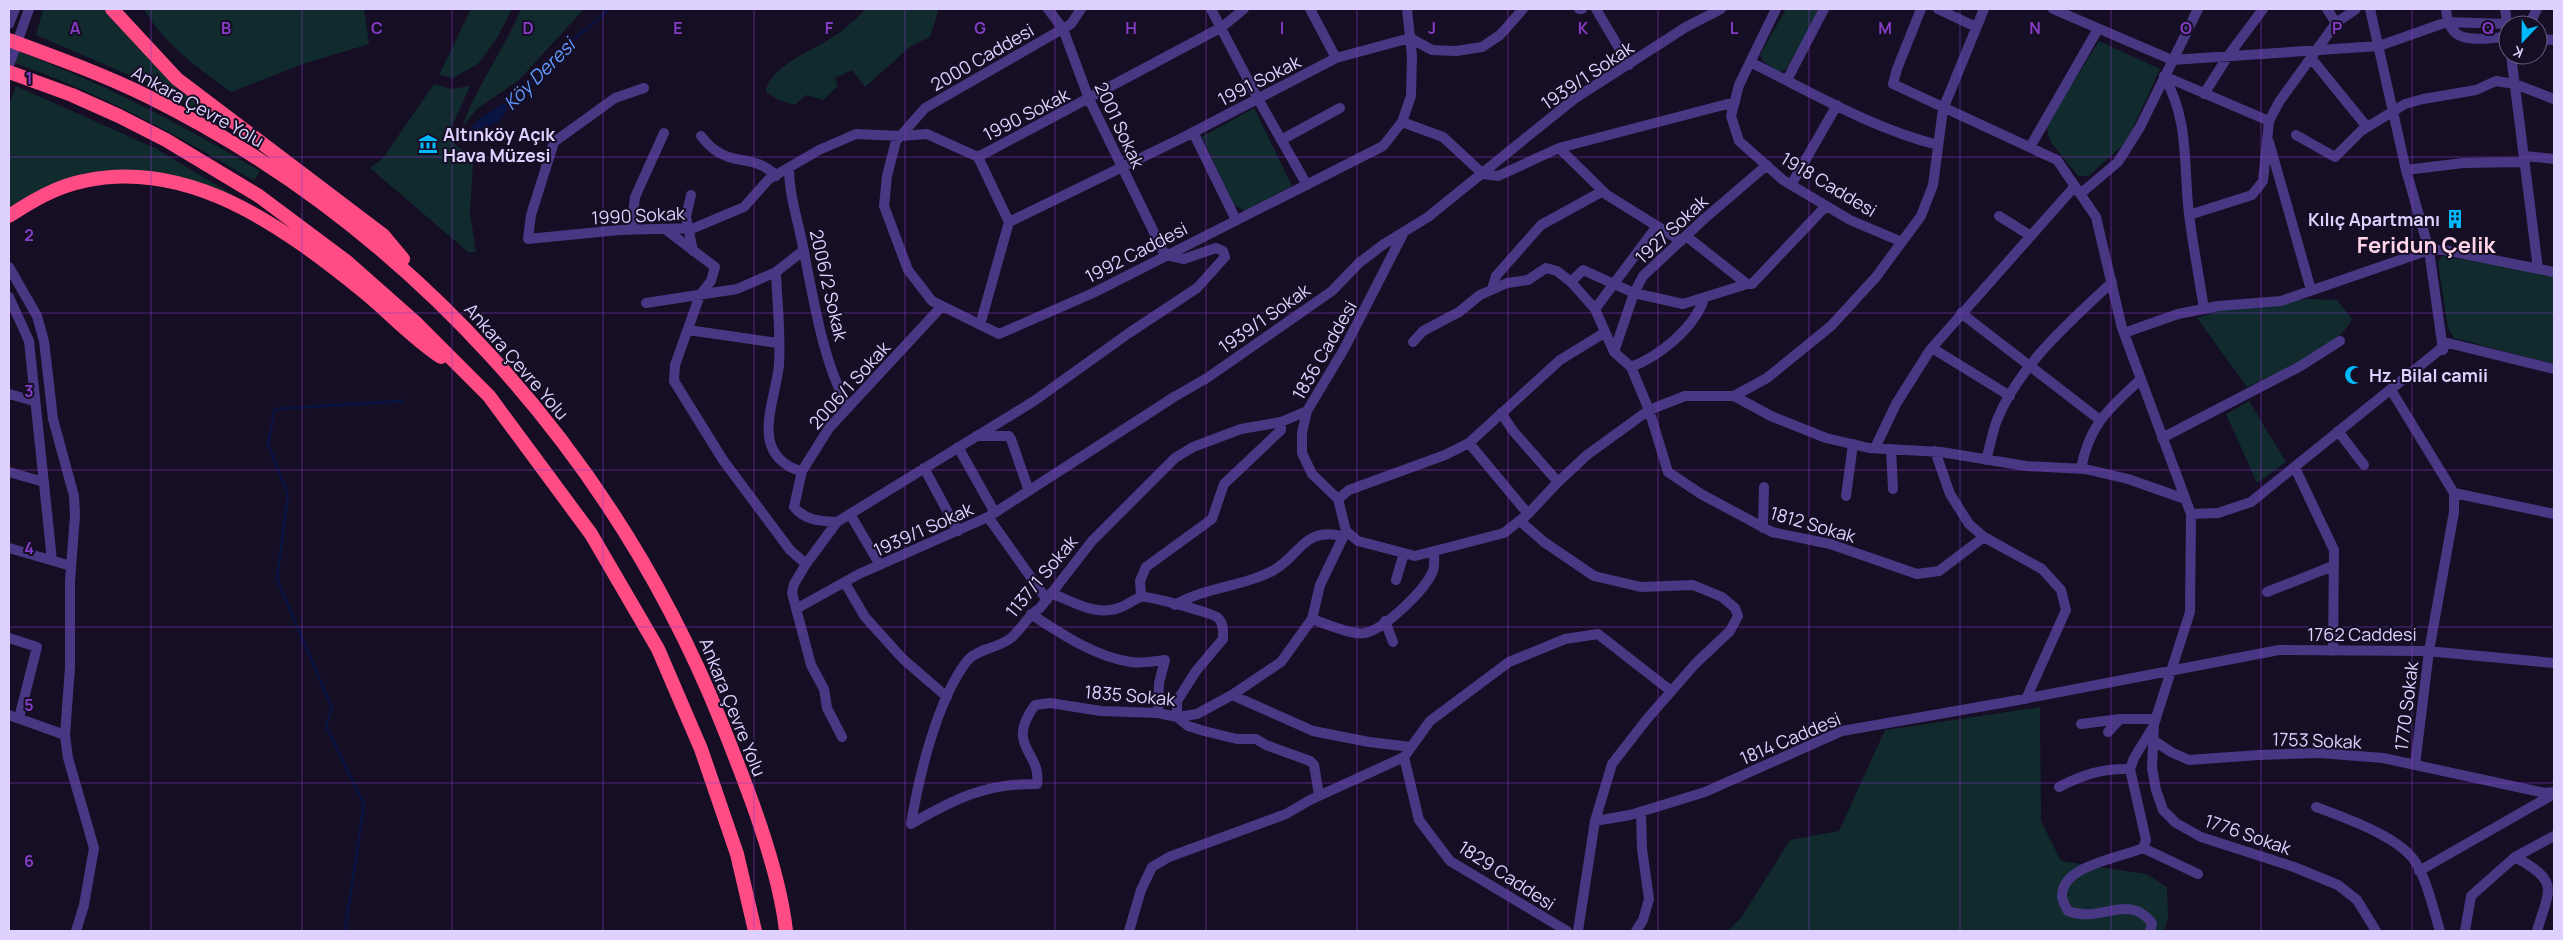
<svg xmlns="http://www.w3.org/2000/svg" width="2563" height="940" font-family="Manrope,sans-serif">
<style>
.green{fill:#112a2e}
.water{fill:#091442}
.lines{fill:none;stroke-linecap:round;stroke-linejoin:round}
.stream{stroke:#091442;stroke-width:2.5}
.minor{stroke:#483883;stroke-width:10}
.highway{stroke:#ff4c84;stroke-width:14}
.grid{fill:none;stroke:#853cc5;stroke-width:1;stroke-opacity:0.55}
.labels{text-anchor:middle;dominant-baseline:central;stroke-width:4;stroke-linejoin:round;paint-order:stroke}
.street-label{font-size:18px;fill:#ded1ff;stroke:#150e24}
.poi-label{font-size:18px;font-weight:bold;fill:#ded1ff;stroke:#150e24;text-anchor:start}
.water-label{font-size:19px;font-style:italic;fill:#5f9bff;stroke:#150e24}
.district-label{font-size:22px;font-weight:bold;fill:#ffd3e8;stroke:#150e24}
.grid-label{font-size:16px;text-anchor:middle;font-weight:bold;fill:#853cc5;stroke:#150e24;stroke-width:4;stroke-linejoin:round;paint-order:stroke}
</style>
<rect width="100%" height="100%" fill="#150e24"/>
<path class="green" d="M43 9H105L187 94 225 125 143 81 36 35Z
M144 9H364L369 44 303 64 231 92C199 69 164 44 144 9Z
M471 9H512L497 38 479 63 453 78 439 75Z
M521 9H584L519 80 477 109 462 127C477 85 504 50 521 9Z
M866 9H939L930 37 911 46 865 87 852 70 835 78 838 86 823 100 806 95 795 105 779 100 766 92C767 68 815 49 833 37 845 29 856 19 866 9Z
M1786 9H1821L1790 64 1785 70 1779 72 1763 61 1760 55Z
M2099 41 2160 69 2127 141 2089 176H2078L2050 141 2046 125Z
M9 48C97 80 179 123 260 171L254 181C175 133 96 91 9 61Z
M434 84 451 89 470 86 449 133 456 145 469 155 473 163 470 213 476 252H468L370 168 383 158Z
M16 86 155 148 241 200 118 172 9 210V104Z
M1254 108 1292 186 1245 211 1234 205 1202 137Z
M2442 256 2554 275V364L2454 338 2448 328 2438 263Z
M2306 299 2337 300 2352 319C2338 349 2277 373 2247 387L2197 318 2219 311Z
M2249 401 2286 462 2257 483 2226 414Z
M2040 707 2041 821 2061 861 2146 874 2167 887 2168 918 2164 931H1727L1741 918 1790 840 1839 831 1885 730Z"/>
<path class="water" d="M504 103 507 111 499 121 487 128 485 134 474 143 468 142 466 132 483 116Z"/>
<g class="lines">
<path class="stream" d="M503 107 539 77 563 48 603 15 607 9
M345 931 364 804 326 726 332 708 277 579 288 495 268 444 275 409 402 401"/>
<path class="minor" d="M1081 9 1071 24 925 108 896 141 887 176 884 206 908 270 932 301 999 334 1093 293 1383 146 1402 122 1411 96 1412 56 1407 9
M1211 9 1258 99 1307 185
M1310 9 1336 58
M1579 9H1582
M1596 9 1629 65
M1776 9 1739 85 1731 116 1739 141 1783 180 1850 220 1902 242
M1921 9 1897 69 1893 84 2057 160 2096 217 2122 328 2191 514 2190 612 2154 724 2152 768 2156 790 2163 810 2176 823 2201 837 2294 867 2338 885 2357 900 2376 931
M1938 9 1976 27
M2053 9 2172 60 2379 46 2447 22 2507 24
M2327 9 2336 23
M2370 9 2406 170 2429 250 2443 350
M2446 9C2449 48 2478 38 2508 37
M2505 9 2508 30
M9 24 15 9
M2529 25 2537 9
M2538 39 2554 40
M2511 55 2538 269
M2311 58 2367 127
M1750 62C1811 92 1871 128 1938 145
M9 65 29 9
M2164 76C2190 122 2183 164 2189 214 2193 246 2199 277 2204 309
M2164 76 2269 121
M1787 80 1824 9
M644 88 615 98 554 142 531 215 528 239 619 230 694 228 744 207 769 179 819 150 856 134 901 136 927 134 978 157
M2204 94 2228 56 2263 9
M1402 122 1443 137 1483 174 1498 176 1559 148 1735 102
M1193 132 1236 220
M2296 135 2335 157 2361 131 2405 104 2423 99 2476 90 2496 81 2515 84 2554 99
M701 136C705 141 710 147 715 150 735 165 757 155 776 176
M1281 140 1340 108
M2269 142 2311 290
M2030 147 2098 29
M1559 148 1607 195 1681 241
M2525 156 2554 159
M978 157 1222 27 1244 9
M978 157 1009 222 980 325
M789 168C789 194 797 217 802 242 812 290 823 367 849 407
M2406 170 2463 163 2525 162
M1791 185 1837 105
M2080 194 2118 162 2140 127 2198 9
M691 195 686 217 693 251
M2189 215 2252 195 2263 181 2269 121 2279 102 2336 23 2356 9
M1999 216 2031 236
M1009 222 1182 138 1336 58 1410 38 1432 50 1456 51 1482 47 1500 35 1523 9
M665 229 715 267 711 281 700 295 675 365 674 381 723 460 790 550 806 564
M631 230 635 197 664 133
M1404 232 1344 349 1307 411 1302 433V453L1312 474 1338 499 1346 531 1358 541 1415 556 1504 533 1528 514 1558 482 1587 455 1649 410 1685 396H1734L1767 378 1831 326 1876 277 1921 216 1933 185 1943 109 1984 9
M1686 236 1747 284H1752L1826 206
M9 267 37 316 44 341 53 419 74 496 75 515 70 581V667L65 735 68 758 94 848 84 905 76 931
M776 272C777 302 781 334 779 365 777 388 763 423 771 445 775 458 789 469 802 471
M1571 282 1583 270 1634 293 1683 304 1747 284
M1492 289 1496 276 1541 225 1603 191
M9 297 29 341 52 560
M646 303 737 289 776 272 804 250
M1595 309 1657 226
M1961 313 2100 420
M688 330 778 343
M2124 333 2178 314 2218 306 2281 301 2429 250H2444L2554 272
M1413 342 1423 331 1459 312 1480 295 1507 283 1528 280 1546 268 1557 271 1571 282 1595 309 1614 352 1631 367 1649 410 1668 472 1701 494 1772 532 1830 544 1917 574 1939 571 1984 537
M1932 348 2010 396
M1614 352 1634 293 1643 276 1704 219 1767 165
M1631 367C1660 356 1694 328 1704 299
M2391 390 2454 493V512L2429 651 2415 765
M9 394 34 401
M1734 396 1771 416 1826 438 1869 448 1941 452 2026 466 2085 469 2128 479 2185 499
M1501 413 1514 432 1558 482
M2338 431 2364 465
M976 436H1009L1011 439 1029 491
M2162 438 2299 367 2340 341
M1469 443 1528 514
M958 447 995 513
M1875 448 1896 404 1930 350 2075 186
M1891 449 1893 489
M1935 451 1950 494 1969 524 1984 537 2042 569 2061 590 2066 610 2026 699
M1986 460C1990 447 1992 433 1997 420 2020 364 2069 323 2112 282
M924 468 958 531
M2081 468C2090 423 2109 409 2141 379
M2295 468 2334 550 2333 651
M9 472 44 482
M2454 493 2554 514
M1846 496 1853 444
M1338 499 1349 490 1445 455 1469 443 1560 360 1604 333
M850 514 880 565
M2191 514 2218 513 2251 502 2448 343 2554 369
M988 517 1047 600
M1520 521 1544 542 1594 576 1641 587 1693 585 1722 597 1735 608 1738 616 1730 631 1696 663 1647 719 1612 764 1595 821 1578 931
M837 522C820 521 806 521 794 507L802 471 829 428 942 306
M1763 528 1764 487
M9 548 71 566
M1396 580 1404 553
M845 583 865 617 903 659 947 697
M2267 592 2333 566
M1051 593C1069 600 1090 613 1110 610 1125 609 1131 600 1141 597 1147 595 1213 613 1218 618 1224 624 1223 630 1223 639L1196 671 1177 701V717
M1141 596 1140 581 1146 567 1212 519 1224 484 1281 430V422L1307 411
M1175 605C1205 587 1243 587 1274 570 1301 554 1304 527 1342 536
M796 609 859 574 988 517 1174 397 1207 378 1332 291 1359 263 1384 244 1428 217 1574 99 1686 27 1721 9
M1031 614C1060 633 1095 657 1131 662 1141 664 1154 661 1165 660L1159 683 1158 713
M1312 619C1324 623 1353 636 1365 633 1385 629 1425 590 1433 571 1435 565 1434 557 1434 551
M1385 621 1393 642
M9 638 37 647 19 718
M1232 695 1313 731 1369 742 1411 747
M9 715 65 735
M1177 717 1188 726 1204 731 1237 739H1256L1266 745 1310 761 1314 765 1319 795
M2081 724 2120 719H2156
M2108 732 2120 719
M842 737 827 708 824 689 811 665 792 593 794 584 806 564 837 522 1034 401 1129 333 1197 288 1225 257 1223 251 1216 248 1184 259 1165 255 1089 99 1063 29 1048 9
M2153 740 2171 752 2189 760 2259 755 2319 753 2383 758 2545 793 2554 792
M2059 787C2082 775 2103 768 2130 769
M2316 807C2343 817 2401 837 2416 863 2428 883 2433 909 2440 931
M1595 821 1630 815 1705 792 1842 731 2013 701 2279 650 2427 651 2554 663
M911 824C954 799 986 783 1037 784 1042 751 1004 747 1035 705L1050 703 1101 711 1158 713 1177 717 1197 714 1232 695 1281 662 1312 619 1320 585 1346 531
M911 824C919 776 937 700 967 661 976 649 999 648 1011 638 1022 629 1027 616 1040 608L1092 541 1175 458 1193 447 1241 429 1281 422
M2143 848 2198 874
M2515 857C2561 882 2549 889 2537 931
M2419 871 2554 794
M1129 931 1141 890 1152 867 1169 857 1286 814 1310 800 1404 757
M1567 931 1450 861 1419 820 1404 757 1430 721 1509 662 1565 639 1598 634 1671 691
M1636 931 1643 920 1649 899 1642 849 1641 812
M2150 931 2152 923C2128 892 2102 924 2068 911 2066 907 2062 901 2062 896 2062 865 2120 858 2143 848L2146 840 2130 769 2134 758 2153 727
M2465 931 2471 896 2515 857 2554 836"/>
<path class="highway" d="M112 9 177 79 383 235 403 259
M9 40C55 57 102 74 147 96 408 225 614 454 722 724 746 784 779 867 786 931
M9 72 72 95 119 116 166 140 259 196 346 261 415 322 489 396 591 534 658 649 701 749 737 854 755 931
M9 216C32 201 57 186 84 181 190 158 285 228 363 291 390 313 412 338 441 357"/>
</g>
<path class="grid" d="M151 9V931M302 9V931M452 9V931M603 9V931M754 9V931M905 9V931M1055 9V931M1206 9V931M1357 9V931M1508 9V931M1658 9V931M1809 9V931M1960 9V931M2111 9V931M2261 9V931M2412 9V931M9 157H2554M9 313H2554M9 470H2554M9 627H2554M9 783H2554"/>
<defs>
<g id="museum-bare" transform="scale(1.5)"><path d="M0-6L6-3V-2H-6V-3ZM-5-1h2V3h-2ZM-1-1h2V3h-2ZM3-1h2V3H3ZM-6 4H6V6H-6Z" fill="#00b9fc" stroke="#150e24" stroke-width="2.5" paint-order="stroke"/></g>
<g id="building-bare" transform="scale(1.5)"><path d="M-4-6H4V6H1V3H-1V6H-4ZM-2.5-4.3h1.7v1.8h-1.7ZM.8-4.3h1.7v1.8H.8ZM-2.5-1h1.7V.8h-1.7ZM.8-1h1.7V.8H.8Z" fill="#00b9fc" stroke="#150e24" stroke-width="2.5" paint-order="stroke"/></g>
<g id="mosque-bare" transform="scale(1.5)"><path d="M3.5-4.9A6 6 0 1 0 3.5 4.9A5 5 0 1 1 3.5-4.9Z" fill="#00b9fc" stroke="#150e24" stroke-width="2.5" paint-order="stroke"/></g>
</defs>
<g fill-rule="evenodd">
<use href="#museum-bare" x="428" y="144"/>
<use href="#building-bare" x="2455" y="219"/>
<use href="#mosque-bare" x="2354" y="375"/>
</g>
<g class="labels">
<g class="street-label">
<text transform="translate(982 57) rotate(-30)">2000 Caddesi</text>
<text transform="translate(1587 75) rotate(-34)">1939/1 Sokak</text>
<text transform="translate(1259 80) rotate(-27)">1991 Sokak</text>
<text transform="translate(198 106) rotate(29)">Ankara Çevre Yolu</text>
<text transform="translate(1026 114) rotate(-27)">1990 Sokak</text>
<text transform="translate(1120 125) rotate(65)">2001 Sokak</text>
<text transform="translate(1829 184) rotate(31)">1918 Caddesi</text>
<text transform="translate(638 215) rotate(-3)">1990 Sokak</text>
<text transform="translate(1671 229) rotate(-43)">1927 Sokak</text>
<text transform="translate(1136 252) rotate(-27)">1992 Caddesi</text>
<text transform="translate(829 285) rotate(77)">2006/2 Sokak</text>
<text transform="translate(1264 318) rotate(-35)">1939/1 Sokak</text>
<text transform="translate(1324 350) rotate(-60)">1836 Caddesi</text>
<text transform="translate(517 361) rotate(49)">Ankara Çevre Yolu</text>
<text transform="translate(849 385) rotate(-48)">2006/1 Sokak</text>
<text transform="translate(1813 524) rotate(16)">1812 Sokak</text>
<text transform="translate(923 529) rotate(-24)">1939/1 Sokak</text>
<text transform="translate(1041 576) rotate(-50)">1137/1 Sokak</text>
<text x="2362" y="634">1762 Caddesi</text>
<text transform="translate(1130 695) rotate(5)">1835 Sokak</text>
<text transform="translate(2406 706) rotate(-83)">1770 Sokak</text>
<text transform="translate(733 707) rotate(68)">Ankara Çevre Yolu</text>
<text transform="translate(1790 738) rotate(-23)">1814 Caddesi</text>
<text transform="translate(2317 740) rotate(2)">1753 Sokak</text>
<text transform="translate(2248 834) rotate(19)">1776 Sokak</text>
<text transform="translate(1507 875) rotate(33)">1829 Caddesi</text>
</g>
<g class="poi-label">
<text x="443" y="134">Altınköy Açık<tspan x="443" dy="21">Hava Müzesi</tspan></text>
<text x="2440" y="219" text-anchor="end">Kılıç Apartmanı</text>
<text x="2369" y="375">Hz. Bilal camii</text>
</g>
<g class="water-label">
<text transform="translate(539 74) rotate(-45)">Köy Deresi</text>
</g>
<g class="district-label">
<text x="2426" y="245">Feridun Çelik</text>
</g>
</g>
<g class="grid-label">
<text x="75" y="34">A</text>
<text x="226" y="34">B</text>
<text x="377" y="34">C</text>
<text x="528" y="34">D</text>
<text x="678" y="34">E</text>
<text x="829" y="34">F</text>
<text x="980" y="34">G</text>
<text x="1131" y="34">H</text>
<text x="1282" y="34">I</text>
<text x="1432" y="34">J</text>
<text x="1583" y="34">K</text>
<text x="1734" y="34">L</text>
<text x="1885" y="34">M</text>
<text x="2035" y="34">N</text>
<text x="2186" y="34">O</text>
<text x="2337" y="34">P</text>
<text x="2488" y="34">Q</text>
<text x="29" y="84">1</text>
<text x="29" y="241">2</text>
<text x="29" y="397">3</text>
<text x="29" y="554">4</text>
<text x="29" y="711">5</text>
<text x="29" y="867">6</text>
</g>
<rect width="2563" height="940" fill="none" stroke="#ded1ff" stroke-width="20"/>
<g transform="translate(2523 40) rotate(202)"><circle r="24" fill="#150e24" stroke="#655c7c"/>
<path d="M0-4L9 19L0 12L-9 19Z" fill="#00b9fc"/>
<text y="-8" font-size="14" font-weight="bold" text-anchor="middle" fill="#ded1ff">K</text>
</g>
</svg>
